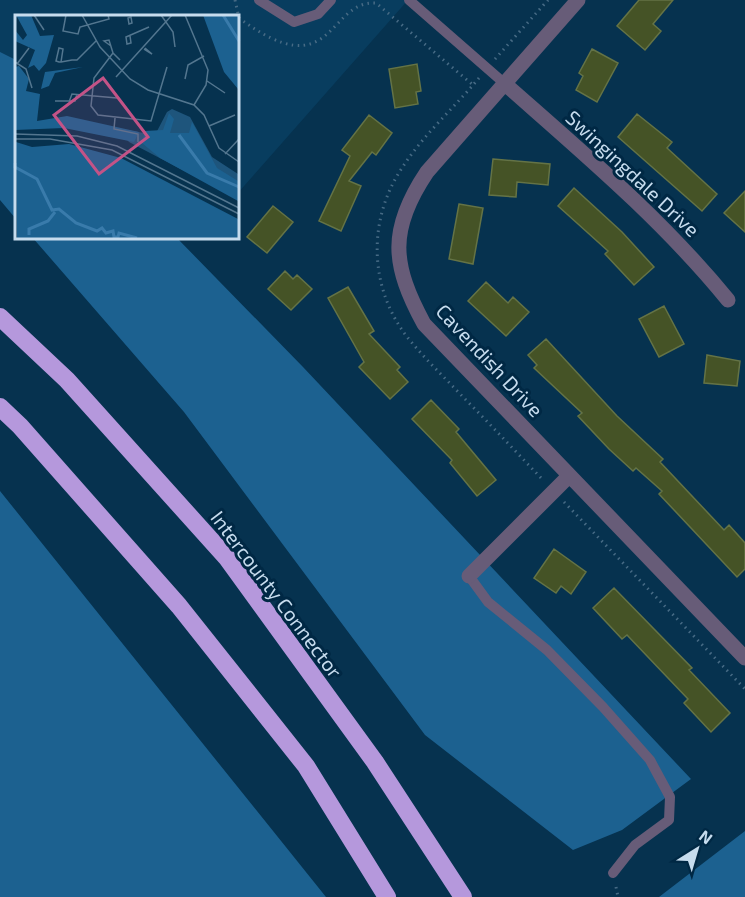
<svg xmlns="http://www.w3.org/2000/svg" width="745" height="897" font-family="'Exo 2',sans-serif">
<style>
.built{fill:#083d5f}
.forest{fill:#1c6190}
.building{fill:#455326;stroke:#647346;stroke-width:1.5}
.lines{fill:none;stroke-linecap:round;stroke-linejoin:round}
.path{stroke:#476b85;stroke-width:3;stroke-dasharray:1.5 4.5;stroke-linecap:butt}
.service{stroke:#675c78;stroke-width:10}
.minor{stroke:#675c78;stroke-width:15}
.motorway{stroke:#b598dc;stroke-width:18}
.labels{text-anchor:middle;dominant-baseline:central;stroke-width:6;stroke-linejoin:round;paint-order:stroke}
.street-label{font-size:20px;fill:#c6dcee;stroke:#002844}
.inset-river{fill:none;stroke:#397bab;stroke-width:3}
.inset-road{fill:none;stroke:#53768f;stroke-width:1.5}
.view{fill:#c35387;fill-opacity:0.15;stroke:#c35387;stroke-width:3}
.inset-edge{fill:none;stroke:#c6dcee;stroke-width:3}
</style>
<rect width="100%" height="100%" fill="#06324f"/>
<path class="built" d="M0 0H408L237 194V16H16V69L0 58Z"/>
<path class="forest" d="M0 52 16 60V219L0 200Z
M32 237H176L303 367 691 779 622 830 573 850 425 735 184 412Z
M0 491 326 897H0Z
M745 831V897H659Z"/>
<path class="building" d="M639 0H673L653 24 661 31 645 50 617 26Z
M592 49 618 63 597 102 576 90 583 76 579 73Z
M417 64 421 91 416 92 418 104 395 108 389 69Z
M637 114 672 142 667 148 717 194 702 211 618 137Z
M369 115 392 133 376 155 372 152 349 181 361 186 341 231 319 221 350 156 342 150Z
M493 159 550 164 548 185 517 182 516 197 489 195Z
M574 188 622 232 654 267 634 285 605 254 608 251 558 206Z
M745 191V232L724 213Z
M459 204 483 208 473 264 449 259Z
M273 206 293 222 267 253 247 237Z
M285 271 293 279 297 275 312 289 291 310 268 289Z
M486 282 508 303 513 297 529 312 506 336 468 301Z
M348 287 374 331 369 334 400 367 397 370 408 382 390 399 359 367 364 362 328 298Z
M664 306 684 344 659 357 639 319Z
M546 339 617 416 663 459 660 462 724 530 729 525 745 543V569L737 577 659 494 662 491 636 468 633 471 609 449 578 416 582 413 534 368 537 365 528 355Z
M707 355 740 361 737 386 704 383Z
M431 400 459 429 456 432 496 480 477 496 450 463 452 460 412 419Z
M554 549 586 572 571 594 561 586 556 593 534 578Z
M614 588 692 668 689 670 730 713 711 732 684 703 688 699 627 635 622 639 593 608Z"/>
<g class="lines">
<path class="path" d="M235 0 239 18C334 89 327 0 376 3L473 85
M495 59 548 0
M479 78C454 108 423 135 402 168 367 220 369 289 408 338 425 359 445 378 464 398 491 425 517 453 543 480
M564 502 745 689
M616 887 618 897"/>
<path class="service" d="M259 0 294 22 318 14 331 0
M409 0 504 83
M469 576 488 602 547 650 603 707 650 760 670 797 669 820 635 845 613 873"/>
<path class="minor" d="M578 0 427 172C388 230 392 265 424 324L745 658
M504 83C582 152 662 219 728 300
M469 576 569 476"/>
<path class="motorway" d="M0 317 67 380 227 558 375 762 463 897
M0 407 20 426 179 606 306 766 387 897"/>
</g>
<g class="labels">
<g class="street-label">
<text transform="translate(633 173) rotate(43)">Swingingdale Drive</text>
<text transform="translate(490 360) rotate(47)">Cavendish Drive</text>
<text transform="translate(277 594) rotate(53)">Intercounty Connector</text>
</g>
</g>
<g transform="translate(15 15)">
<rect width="224" height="224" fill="#06324f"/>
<path d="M157 94 175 102 197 142 223 159V184L114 127 101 113 140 120 152 97Z" fill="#1e557c"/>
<path d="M1 0H16L25 21 39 20 31 48 24 56 19 50 13 53 20 35 0 26V15L8 25 12 20ZM188 0H223V87V74L209 57ZM4 51 14 64 11 76 25 79 22 106 52 101 124 117 119 127 49 113 0 115V52ZM68 52 40 58 34 71 26 74 30 57ZM154 98 159 104 155 118H174L177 107 202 153 223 166V186L145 143 127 128 130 116 148 115ZM1 127 17 132 54 129 106 143 223 204V223H2Z" fill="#1c6190"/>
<path class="inset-river" d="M208 0 224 26M164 120 192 158 224 172M0 148V152L22 164 37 195 44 194 61 208 82 216 87 213 91 218 98 216 99 222H103L104 218 122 223M14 220V214L33 206 40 197"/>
<path class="inset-road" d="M19 0 29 15M51 0 48 16 63 19 65 12 94 4 93 0M67 0 85 32 115 64 133 75 179 90 189 100 204 133 224 147M146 0 158 17 160 32M170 0 193 55 191 70 179 90M116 2 117 8 114 9 113 3ZM115 21 116 28 112 29 111 22 134 12M96 31 89 26 94 25 98 38 105 45M129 34 137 39 130 33M98 38 79 63 76 91 83 100 136 106 152 52M0 47 11 54 17 73M46 47 48 34 44 33 41 46 44 47H46L57 45H62L81 26M2 49 14 33M101 62 157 0M170 64 173 50 189 41M192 66 210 78M40 86H60L62 79M54 87 57 79 102 83M100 103 99 114 123 119V127M194 111 220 100M0 119 62 121 102 131 224 193M0 124H35L97 135 224 199M210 139 224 124"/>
<path class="view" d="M88 63 133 122 84 159 39 100Z"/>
<rect width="224" height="224" class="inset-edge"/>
</g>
<g transform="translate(697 849) rotate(37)" stroke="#002844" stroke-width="4.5" paint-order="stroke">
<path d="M0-4.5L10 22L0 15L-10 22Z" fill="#c6dcee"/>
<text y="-9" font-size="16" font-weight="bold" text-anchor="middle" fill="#c6dcee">N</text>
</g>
</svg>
